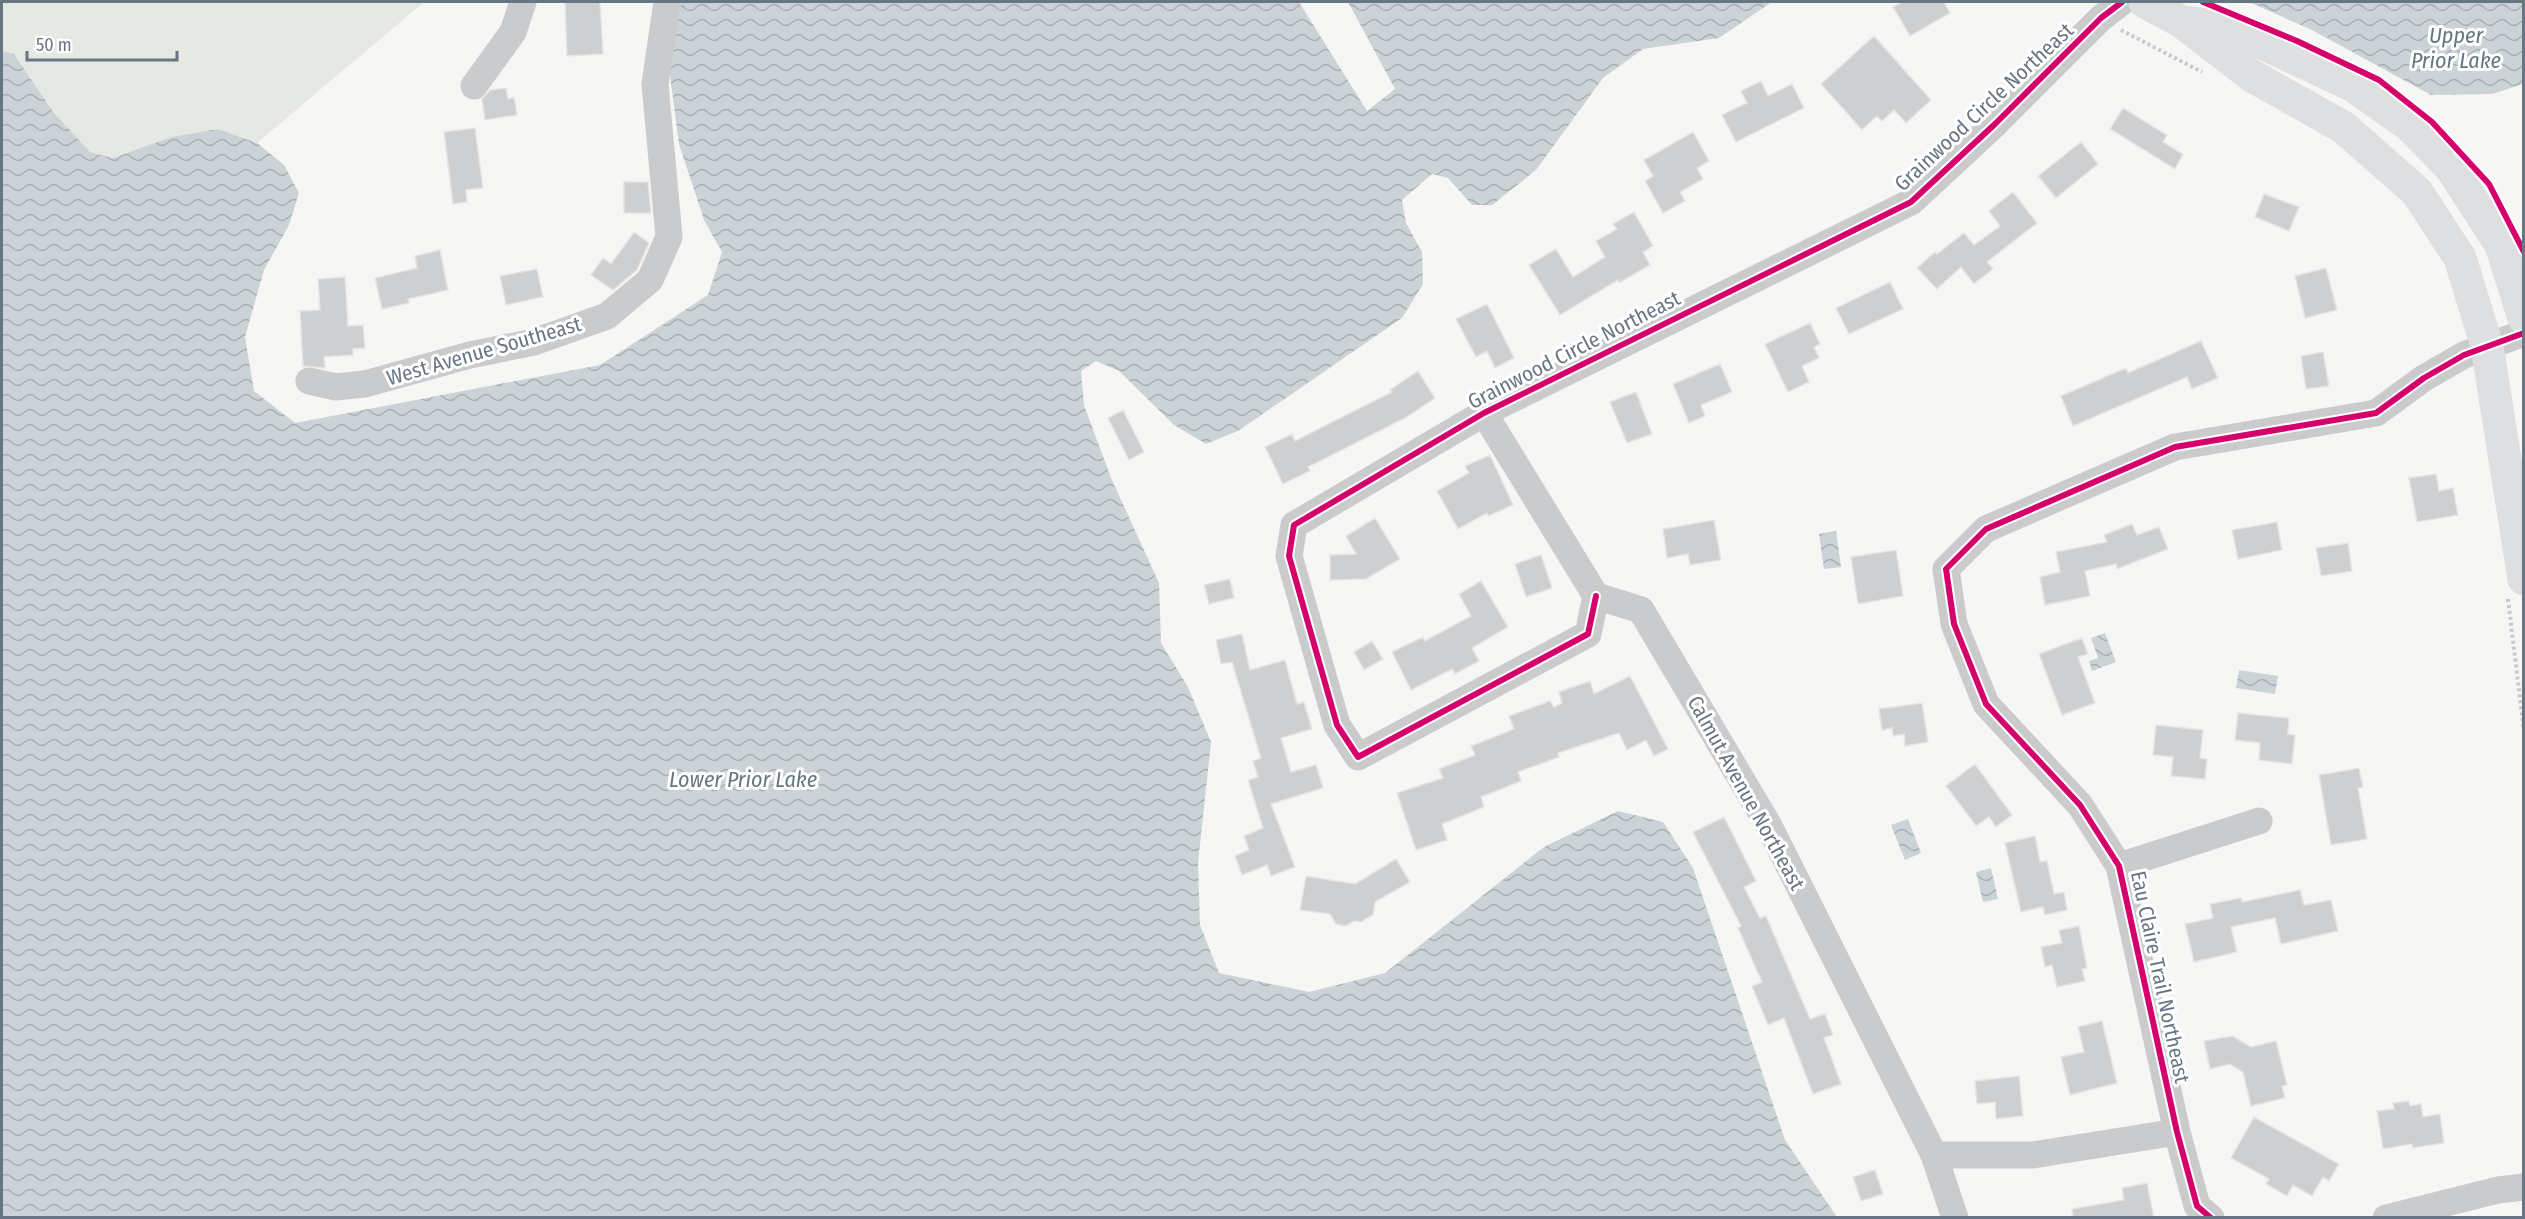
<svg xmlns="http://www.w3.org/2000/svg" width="2525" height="1219" font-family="'Fira Sans Condensed',sans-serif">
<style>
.green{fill:#e6e8e3}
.water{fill:url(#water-waves)}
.building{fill:#cecfd0;stroke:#e5e5e4;stroke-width:1.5}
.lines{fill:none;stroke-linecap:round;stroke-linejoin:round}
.path{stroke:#c8c9ca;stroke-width:4;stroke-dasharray:3 3;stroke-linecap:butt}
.minor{stroke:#cacbcc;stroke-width:27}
.major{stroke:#dedfe0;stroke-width:33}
.cycleway-casing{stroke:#fff;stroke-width:10}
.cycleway{stroke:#d6006c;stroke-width:6}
.labels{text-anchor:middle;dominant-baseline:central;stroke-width:6;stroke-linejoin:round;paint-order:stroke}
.street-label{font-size:21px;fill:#687583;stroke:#fff}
.water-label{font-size:22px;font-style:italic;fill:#63777f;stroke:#fff}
</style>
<defs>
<pattern id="water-waves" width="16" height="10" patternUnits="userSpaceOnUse" patternTransform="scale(1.5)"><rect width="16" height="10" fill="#ccd3d6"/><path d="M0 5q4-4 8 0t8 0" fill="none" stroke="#a9b0b3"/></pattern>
</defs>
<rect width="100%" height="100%" fill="#f6f6f5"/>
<path class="green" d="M2 2H424L257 143 218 129 171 137 113 158 89 152 54 113 14 54 2 51Z"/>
<path class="water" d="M681 2H1299L1367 111 1395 89 1348 2H1772L1719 38 1643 49 1603 78 1536 170 1492 205H1472L1448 178 1432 174 1402 200 1406 223 1422 252 1423 284 1402 318 1238 431 1206 444 1174 425 1119 371 1096 361 1081 371 1084 405 1111 478 1159 583 1161 643 1188 687 1211 742 1198 863 1200 925 1219 973 1309 992 1385 973 1544 847 1618 811 1663 822 1693 868 1785 1140 1837 1217H2V51L14 54 54 113 90 152 113 158 171 137 218 129 257 143 284 165 299 193 289 225 264 270 245 337 254 391 295 423 600 365 708 295 722 252 704 220 679 144 668 60Z
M2249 2H2523V84L2492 94 2431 95 2312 30Z
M1836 531 1841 567 1824 569 1819 534Z
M2105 633 2116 662 2092 671 2089 661 2098 658 2091 638Z
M2239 670 2278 676 2275 694 2236 688Z
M1908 819 1921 853 1905 860 1891 825Z
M1991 868 1998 899 1983 902 1976 872Z"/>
<path class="building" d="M565 2H600L603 54 567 56Z
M1902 2H1944L1950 13 1910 36 1893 7Z
M1874 36 1931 100 1906 123 1894 110 1882 121 1877 116 1862 130 1821 84Z
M1761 81 1768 96 1792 84 1804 108 1736 142 1722 115 1747 103 1741 91Z
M506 88 508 99 514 97 517 115 485 120 482 99 490 90Z
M2123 108 2167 135 2163 142 2183 154 2175 169 2110 129Z
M475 128 483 188 466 190 467 202 453 204 444 132Z
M1693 132 1709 161 1697 168 1703 179 1680 192 1685 201 1663 213 1645 181 1653 176 1644 160Z
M2081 142 2098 164 2056 198 2038 176Z
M624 182H648L651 213H624Z
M2013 192 2037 223 1987 262 1993 269 1974 284 1961 267 1937 289 1917 268 1935 252 1937 254 1964 233 1974 245 2000 226 1989 211Z
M2264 194 2299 207 2289 231 2255 217Z
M1634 212 1653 246 1643 252 1650 265 1619 283 1618 280 1560 315 1529 265 1556 249 1573 277 1605 257 1596 241 1617 229 1613 224Z
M634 232 649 243 637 270 613 290 591 275 603 258 611 264Z
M440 250 448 290 408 299 409 303 382 309 375 278 417 268 415 256Z
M2326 268 2337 310 2305 318 2295 276Z
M537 269 543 297 506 305 500 276Z
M345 277 348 326 363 325 365 348 353 349V355L324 357 325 368 303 366 300 311 320 310 318 279Z
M1890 282 1903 309 1849 334 1836 308Z
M1487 304 1514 358 1495 368 1487 351 1476 357 1456 319Z
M1810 323 1820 344 1814 347 1819 358 1802 366 1809 382 1788 392 1765 344Z
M2201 341 2218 378 2192 389 2187 377 2073 426 2061 396 2126 368 2128 373Z
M2323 352 2329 386 2306 389 2301 356Z
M1720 364 1732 392 1701 405 1705 416 1689 423 1673 384Z
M1418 371 1435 398 1405 418 1308 467 1310 471 1283 484 1265 447 1292 434 1295 441 1392 392 1390 390Z
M1636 392 1652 434 1627 443 1610 402Z
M1123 410 1144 452 1129 460 1108 418Z
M1490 455 1513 505 1488 516 1487 513 1458 529 1437 491 1469 473 1465 466Z
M2436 474 2439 491 2453 488 2458 515 2417 522 2409 478Z
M1375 518 1400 559 1366 579 1330 580V555L1356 554 1346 536Z
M1714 520 1721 560 1690 565 1688 554 1667 558 1663 529Z
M2277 522 2282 550 2238 559 2232 530Z
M2132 524 2137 535 2159 527 2168 549 2117 569 2116 564 2085 571 2090 596 2045 605 2040 577 2060 572 2056 552 2107 542 2104 535Z
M2348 543 2352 571 2321 576 2316 548Z
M1896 550 1903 596 1858 604 1851 557Z
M1541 555 1552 588 1526 597 1515 564Z
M1230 579 1234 598 1209 604 1204 585Z
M1481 581 1508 627 1472 648 1479 661 1455 674 1452 669 1411 690 1392 652 1423 637 1425 641 1471 616 1459 594Z
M1242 634 1250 670 1285 660 1297 704 1304 702 1312 729 1281 738 1291 772 1316 765 1323 788 1271 804 1295 867 1271 876 1267 865 1242 875 1235 856 1249 850 1244 836 1263 828 1248 780 1258 777 1253 761 1261 758 1232 662 1221 664 1216 640Z
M2082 638 2088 654 2078 657 2095 703 2062 715 2039 654Z
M1372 641 1383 659 1364 670 1354 652Z
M1630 676 1668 749 1654 756 1646 740 1627 750 1619 733 1558 753 1559 757 1518 772 1521 781 1481 797 1484 807 1442 824 1447 840 1416 850 1397 793 1443 778 1439 769 1475 755 1471 746 1514 729 1509 716 1550 701 1554 707 1562 703 1559 692 1590 681 1594 694Z
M1922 703 1928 742 1905 746 1904 734 1893 736 1892 728 1882 730 1879 709Z
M2238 713 2289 718 2288 734 2295 735 2292 764 2259 760 2260 743 2235 740Z
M2156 725 2203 730 2200 758 2207 759 2205 779 2171 776 2173 757 2153 755Z
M1975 764 2012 815 1996 827 1989 817 1976 826 1946 786Z
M2359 768 2363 787 2358 788 2367 839 2331 845 2319 775Z
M1724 817 1756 881 1744 887 1760 918 1766 916 1810 1019 1825 1014 1833 1035 1824 1038 1841 1084 1813 1094 1784 1018 1768 1025 1752 986 1762 982 1738 928 1741 926 1693 832Z
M2035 836 2040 862 2047 861 2054 894 2064 892 2067 910 2045 915 2043 907 2021 912 2005 843Z
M1396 859 1410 882 1375 902 1373 915 1361 922 1354 921 1346 926 1336 924 1330 914 1300 910 1306 876 1355 884Z
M2300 890 2304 905 2331 900 2338 931 2281 944 2275 918 2231 927 2237 952 2194 962 2185 924 2213 918 2210 904 2241 898 2242 902Z
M2079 926 2087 968 2082 969 2085 981 2057 987 2052 965 2045 967 2041 947 2062 943 2059 930Z
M2102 1021 2117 1083 2070 1095 2061 1057 2084 1052 2078 1027Z
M2232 1036 2251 1047 2276 1041 2287 1085 2282 1086 2285 1098 2251 1106 2243 1072 2230 1064 2210 1069 2204 1041Z
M2019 1076 2023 1116 1996 1119 1995 1102 1977 1104 1975 1081Z
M2409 1101 2410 1106 2421 1104 2423 1117 2440 1114 2444 1143 2413 1148 2412 1144 2383 1149 2377 1111 2394 1109 2393 1103Z
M2254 1117 2339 1164 2329 1181 2323 1177 2312 1196 2293 1185 2287 1196 2266 1184 2269 1179 2231 1158Z
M1875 1170 1883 1194 1861 1201 1853 1177Z
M2147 1183 2154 1218H2073L2072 1209 2124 1200 2122 1188Z"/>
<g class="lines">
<path class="path" d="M2121 30 2202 72
M2508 599 2524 731"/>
<path class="minor" d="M474 86 513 32 523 2
M309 381 336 387 365 384 470 355 534 342 607 316 650 280 669 237 655 84 667 2
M1484 413 1596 596 1641 610 1769 826 1934 1155 1955 1218
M1596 596 1588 634 1358 757 1337 725 1289 556 1294 525 1484 413 1911 202 1995 124 2101 18 2122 2
M2119 866 2259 821
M1934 1155H2033L2177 1132
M2211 1218 2197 1206 2177 1132 2119 866 2080 805 1986 704 1954 624 1946 569 1986 529 2175 447 2376 413 2424 378 2464 355 2524 333
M2386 1218 2498 1190 2524 1187"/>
<path class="major" d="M2145 2 2182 22 2252 76 2343 127 2417 192 2460 258 2487 346 2524 579
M2182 22 2228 27 2354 86 2410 126 2452 169 2501 245 2524 318"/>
<g class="cycleway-casing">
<path id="cycleway" d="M2203 2 2297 41 2379 80 2432 122 2489 184 2524 252
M1596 596 1588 634 1358 757 1337 725 1289 556 1294 525 1484 413 1911 202 1995 124 2101 18 2122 2
M2211 1218 2197 1206 2177 1132 2119 866 2080 805 1986 704 1954 624 1946 569 1986 529 2175 447 2376 413 2424 378 2464 355 2524 333"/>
</g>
<use href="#cycleway" class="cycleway"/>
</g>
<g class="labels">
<g class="street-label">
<text transform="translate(1984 107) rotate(-43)">Grainwood Circle Northeast</text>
<text transform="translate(1574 350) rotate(-27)">Grainwood Circle Northeast</text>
<text transform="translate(484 351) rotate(-16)">West Avenue Southeast</text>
<text transform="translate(1746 793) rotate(61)">Calmut Avenue Northeast</text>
<text transform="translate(2160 977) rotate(78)">Eau Claire Trail Northeast</text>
</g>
<g class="water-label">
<text x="2456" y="35">Upper<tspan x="2456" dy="25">Prior Lake</tspan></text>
<text x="743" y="779">Lower Prior Lake</text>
</g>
</g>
<rect width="2525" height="1219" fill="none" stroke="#687583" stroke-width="6"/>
<path d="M27 51v9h150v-9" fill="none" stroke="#687583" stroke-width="3"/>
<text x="36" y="51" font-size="18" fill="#687583" stroke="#ffffff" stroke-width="4.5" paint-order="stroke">50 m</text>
</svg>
